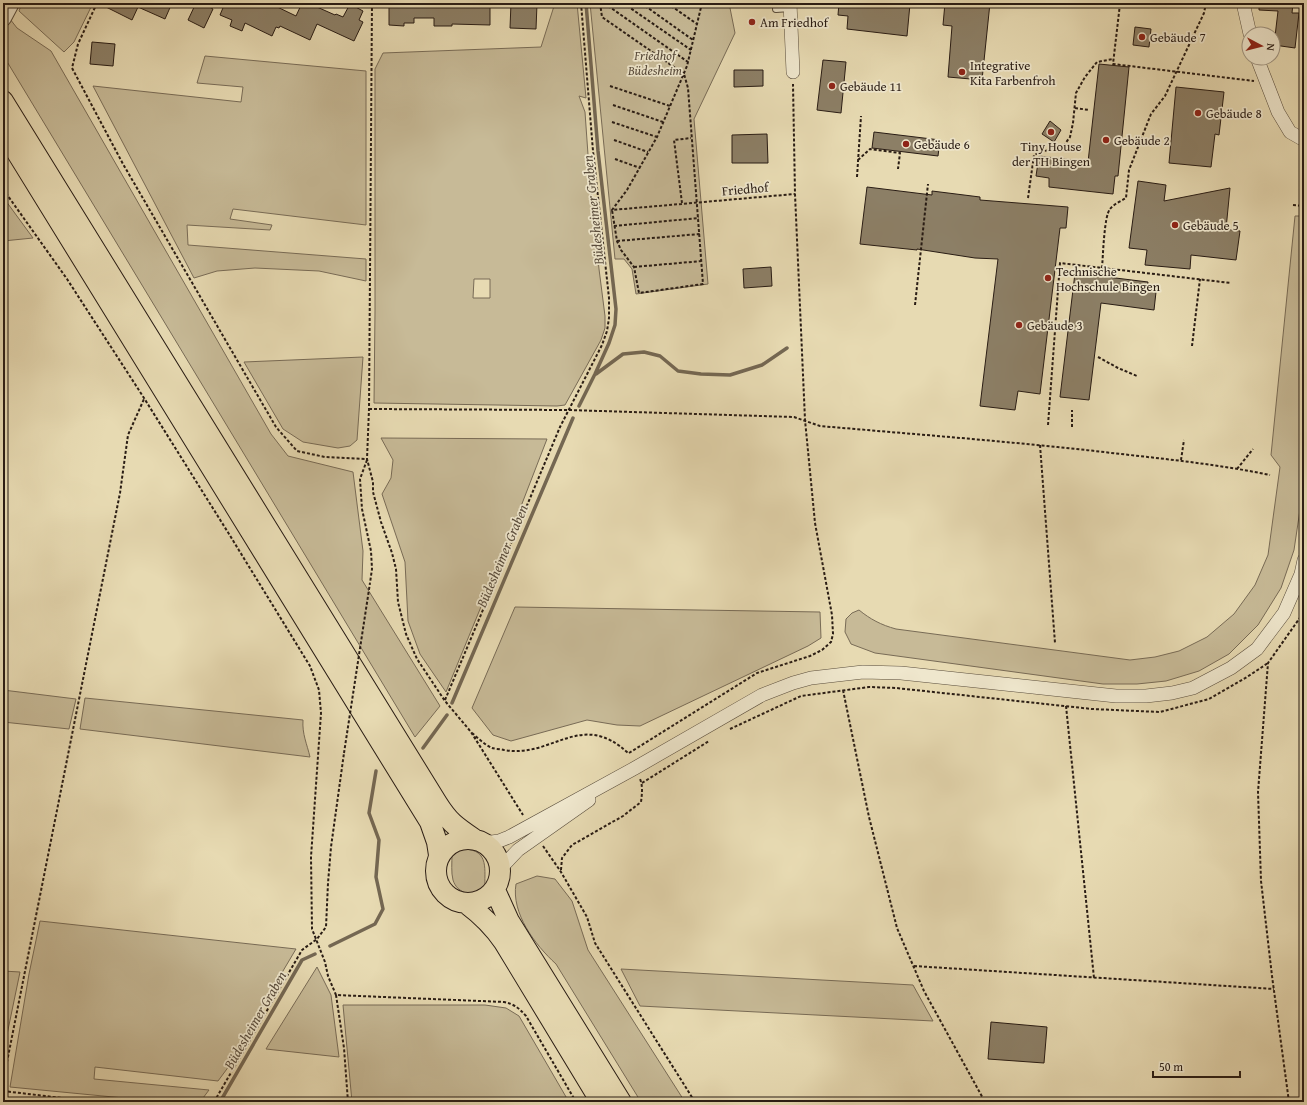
<svg xmlns="http://www.w3.org/2000/svg" width="1307" height="1105" font-family="'Gentium Book Plus',serif">
<style>
.green{fill:#c7ba97;stroke:#786b56;fill-rule:evenodd}
.lines{fill:none;stroke-linecap:round;stroke-linejoin:round}
.stream{stroke:#746752;stroke-width:3.5}
.building{fill:#8c7f66;stroke:#291c14}
.service-casing{stroke:#584c3c;stroke-width:8}
.minor-casing{stroke:#584c3c;stroke-width:14}
.tertiary-casing{stroke:#584c3c;stroke-width:18}
.primary-casing{stroke:#291c14;stroke-width:22}
.path{stroke:#291c14;stroke-width:2;stroke-dasharray:3 2;stroke-linecap:butt}
.service{stroke:#efe7cd;stroke-width:6}
.minor{stroke:#efe7cd;stroke-width:13}
.tertiary{stroke:#efe7cd;stroke-width:16}
.primary{stroke:#e7dab2;stroke-width:20}
.path-bridge{stroke:#291c14;stroke-width:2;stroke-dasharray:3 2;stroke-linecap:butt}
.poi-dot{fill:#8f2418;stroke:#efe7cd;stroke-width:1.5}
.labels{text-anchor:middle;dominant-baseline:central;stroke-width:3.5;stroke-linejoin:round;paint-order:stroke}
.poi-label{font-size:13px;fill:#291c14;stroke:#efe7cd;text-anchor:start}
.park-label{font-size:13px;font-style:italic;fill:#584b3b;stroke:#efe7cd}
.street-label{font-size:13px;fill:#291c14;stroke:#efe7cd}
.water-label{font-size:14px;font-style:italic;fill:#5b4e3e;stroke:#efe7cd}
</style>
<rect width="100%" height="100%" fill="#e7dab2"/>
<filter id="stains"><feTurbulence type="fractalNoise" baseFrequency=".005" numOctaves="4"/><feColorMatrix values="0 0 0 0 .2 0 0 0 0 .09 0 0 0 0 .02 0 0 0 .5 -.17"/></filter>
<radialGradient id="worn" r=".72"><stop offset=".6" stop-color="#630" stop-opacity="0"/><stop offset="1" stop-color="#630" stop-opacity=".3"/></radialGradient>
<path class="green" d="M22 3H93L74 42 64 52 19 11Z
M555 3H577L586 98 579 96 585 112 590 183 599 269 605 316V328L601 340 565 405 557 406 374 403 375 311V69L383 53 541 47ZM474 279H490V298H473Z
M590 3H729L735 33 694 119 708 284 636 294 632 269 624 259H615Z
M3 10 17 28 51 51 271 434 288 456 353 472 363 551 362 580 440 706 415 737 3 55Z
M205 56 366 71V225L233 209 230 219 272 225 270 230 187 225 188 245 366 259V281L319 271 255 268 217 271 194 278 93 86 241 102 243 87 197 83Z
M3 197 33 238 3 241Z
M1295 216H1304V463L1301 503 1294 550 1281 588 1258 625 1229 654 1199 671 1166 681 1137 684H1103L875 653 851 644 845 632 846 619 852 613 859 610C870 619 881 625 896 629L1130 660 1155 657 1179 651 1207 637 1234 614 1255 585 1268 555 1280 467 1271 455Z
M363 357 357 440 350 446 338 448 303 442 283 429 244 362Z
M381 438 547 439 501 558 446 692 420 654 408 621 405 562 382 494 391 478 393 460Z
M515 607 820 612 821 638 808 646 640 726 617 725 587 720 511 741 493 735 472 708Z
M3 690 76 699 69 729 3 722Z
M85 698 303 720C302 734 307 744 310 757L80 729Z
M464 849C490 850 484 870 485 889 475 898 457 894 453 880 451 873 452 862 452 854L459 850Z
M537 876 555 879 572 901 588 950 685 1102H641L556 964C535 945 511 913 516 884Z
M40 921 296 949 264 1003 235 1058 218 1081 95 1067 94 1079 209 1090 200 1102H165L10 1087 29 974Z
M317 967 331 995 339 1057 266 1049Z
M621 969 913 985 933 1021 640 1006Z
M3 971 20 972 3 1054Z
M343 1005H485L506 1008 519 1016 569 1102H352Z
M3 1097 42 1102H3Z"/>
<g class="lines">
<path class="stream" d="M596 374 623 354 644 352 660 356 678 371 701 374 730 375 762 365 787 348
M579 406 595 374 609 343 615 325 616 309 598 151 586 3
M452 703 573 418
M423 748 447 715
M330 946 375 924 383 909 376 877 379 840 369 813 376 771
M220 1102 302 960 315 954"/>
</g>
<path class="building" d="M98 3H172L165 19 138 7 132 20Z
M196 3H202L213 9 204 28 188 20Z
M225 3H256L264 7 266 3H269L296 16 302 3H308L335 15 336 14 343 17 350 4 363 11 359 20 363 22 354 41 317 24 310 40 280 26 279 28 276 27 272 36 245 23 242 31 230 26 232 20 220 15Z
M404 3H490V25L452 24V26H434V18H414V23H404V26L389 25V6H404Z
M511 3 537 4 536 29 510 28Z
M839 3H898L910 4 907 36 847 29 848 16 838 15Z
M945 3H990L982 80 948 77 952 26 943 25Z
M1259 3H1293L1292 13H1299L1295 48 1274 45 1278 11 1259 10Z
M1135 27 1151 29 1149 47 1133 45Z
M92 42 115 44 113 66 90 64Z
M823 60 846 62 841 113 817 110Z
M1099 64 1129 67 1118 176H1115L1113 194 1049 187V178L1036 176 1039 156 1088 162Z
M734 70H763V86L734 87Z
M1176 87 1224 92 1219 135 1215 134 1211 167 1169 163Z
M1050 121 1061 130 1054 142 1042 134Z
M874 132 940 140 938 156 872 148Z
M767 134 768 163H732V135Z
M1138 181 1166 185 1164 201 1230 188 1226 229 1240 231 1236 260 1191 255 1190 269 1145 265 1147 250 1129 248Z
M867 187 932 195V191L980 197V200L1068 207 1066 228H1060L1040 394 1018 391 1015 410 980 406 998 259 975 258 917 249V250L860 244Z
M771 267 772 286 744 288 743 269Z
M1075 273 1148 282 1147 290 1156 292 1154 310 1101 303 1089 400 1060 397Z
M991 1022 1047 1027 1044 1063 988 1059Z"/>
<g class="lines">
<g class="service-casing">
<path id="service" d="M776 9 790 8"/>
</g>
<g class="minor-casing">
<path id="minor" d="M790 3 793 72
M1243 3 1250 34
M1257 58 1278 112 1290 132 1304 140
M484 843 499 841 509 837 635 768 762 695 793 683 811 678 863 672 901 673 1116 696H1146L1172 693 1193 688 1231 668 1257 649 1284 613 1301 574 1304 560
M500 869 518 850 589 800"/>
</g>
<g class="tertiary-casing">
<path id="tertiary" d="M3 18 11 3"/>
</g>
<g class="primary-casing">
<path id="primary" d="M3 101 437 803C449 822 455 826 474 839
M3 130 430 822 437 842 439 855
M436 871a32 32 0 1 1 64 0a32 32 0 1 1-64 0Z
M495 890 509 921 621 1102
M467 904C483 916 493 926 504 942L601 1102"/>
</g>
<path class="path" d="M97 3 78 44 72 68 123 164 276 427 297 451 325 457 367 459
M372 3 369 409 367 459 373 482V492L381 522 392 553 396 569 398 602 406 634 417 659 445 701 471 732 523 815
M600 3 602 17 684 74 688 88 703 284 639 293 634 267 621 250 617 241 612 210
M604 3 688 62
M623 3 691 50
M641 3 693 40
M667 3 697 24
M695 3 701 7
M702 3 687 66 657 137 627 190 612 210 795 194
M1120 4 1113 64 1254 81
M610 86 670 106
M613 105 663 122
M1075 108 1089 110
M612 122 657 137
M614 140 648 152
M615 159 640 168
M858 160 870 149 900 153 898 169
M857 177 861 116
M3 189 67 279 144 398 229 534 310 666 319 690 321 713 311 857 312 929 325 962 328 976 336 995 504 1002C514 1004 519 1008 526 1016L576 1102
M1028 198 1034 155 1044 151 1062 148 1070 137 1073 123 1076 93 1085 77 1097 62 1113 59
M682 203 674 140 691 138
M1293 205 1304 206
M614 226 699 218
M617 241 700 234
M634 267 702 261
M1102 268C1103 257 1104 216 1110 209 1114 204 1121 201 1126 198L1129 170 1151 114 1165 96 1204 13 1206 3
M915 305 928 184
M1192 346 1200 279
M1098 357 1118 368 1137 376
M369 409 568 410 794 417 820 426C912 434 1004 441 1095 451 1154 458 1212 463 1270 475
M1048 425 1060 263 1231 283
M1072 427V410
M1040 445 1055 643
M367 460 360 479 362 509 371 551 372 569 370 583
M1181 460 1184 440
M1237 469 1253 449
M843 690 869 817 897 928 924 991 985 1102
M445 700 560 427 602 345 607 331 609 318V298L593 151 581 3
M1066 706 1094 978
M730 729 801 696 869 687 896 688 1092 709 1160 712 1209 699 1247 677 1268 663
M472 733C478 738 485 745 492 748 495 749 500 749 504 750 552 759 581 709 628 753
M629 753 757 673 810 656 822 650 831 642 833 634 832 615 815 523 805 420 795 194 793 84
M642 783 709 741
M543 846 561 872 587 917 595 943 695 1102
M561 870 562 858 572 845 623 816 641 802C642 794 643 786 640 779
M914 966 1274 989
M336 995 344 1048 348 1102
M3 1082 120 493 128 435 144 399
M3 1091 96 1102
M214 1102 302 950 317 939 326 927 328 883 331 847 344 753
M1289 1102 1272 976 1261 881 1258 792 1268 663 1304 612"/>
<use href="#service" class="service"/>
<use href="#minor" class="minor"/>
<use href="#tertiary" class="tertiary"/>
<use href="#primary" class="primary"/>
<path class="path-bridge" d="M344 753 370 583"/>
</g>
<g class="poi-dot">
<circle cx="752" cy="22" r="4"/>
<circle cx="1142" cy="37" r="4"/>
<circle cx="962" cy="72" r="4"/>
<circle cx="832" cy="86" r="4"/>
<circle cx="1198" cy="113" r="4"/>
<circle cx="1051" cy="132" r="4"/>
<circle cx="1106" cy="140" r="4"/>
<circle cx="906" cy="144" r="4"/>
<circle cx="1175" cy="225" r="4"/>
<circle cx="1048" cy="278" r="4"/>
<circle cx="1019" cy="325" r="4"/>
</g>
<g class="labels">
<g class="poi-label">
<text x="760" y="22">Am Friedhof</text>
<text x="1150" y="37">Gebäude 7</text>
<text x="970" y="65">Integrative<tspan x="970" dy="15">Kita Farbenfroh</tspan></text>
<text x="840" y="86">Gebäude 11</text>
<text x="1206" y="113">Gebäude 8</text>
<text x="1114" y="140">Gebäude 2</text>
<text x="914" y="144">Gebäude 6</text>
<text x="1051" y="146" text-anchor="middle">Tiny House<tspan x="1051" dy="15">der TH Bingen</tspan></text>
<text x="1183" y="225">Gebäude 5</text>
<text x="1056" y="271">Technische<tspan x="1056" dy="15">Hochschule Bingen</tspan></text>
<text x="1027" y="325">Gebäude 3</text>
</g>
<g class="park-label">
<text x="655" y="55">Friedhof<tspan x="655" dy="15">Büdesheim</tspan></text>
</g>
<g class="street-label">
<text transform="translate(745 189) rotate(-5)">Friedhof</text>
</g>
<g class="water-label">
<text transform="translate(593 210) rotate(-96)">Büdesheimer Graben</text>
<text transform="translate(502 556) rotate(-67)">Büdesheimer Graben</text>
<text transform="translate(255 1020) rotate(-60)">Büdesheimer Graben</text>
</g>
</g>
<rect width="1307" height="1105" fill="none" stroke="#e7dab2" stroke-width="16"/>
<rect x="4" y="4" width="1299" height="1097" fill="none" stroke="#291c14" stroke-width="2"/>
<rect x="8" y="8" width="1291" height="1089" fill="none" stroke="#291c14"/>
<g transform="translate(1261 46) rotate(97)"><circle r="19" fill="#efe7cd" stroke="#a09683"/>
<path d="M0-3L7 15L0 10L-7 15Z" fill="#8f2418"/>
<text y="-6" font-size="11" font-weight="bold" text-anchor="middle" fill="#291c14">N</text>
</g>
<path d="M1153 1071v6h87v-6" fill="none" stroke="#291c14" stroke-width="2"/>
<text x="1159" y="1071" font-size="12" fill="#291c14" stroke="#efe7cd" stroke-width="3" paint-order="stroke">50 m</text>
<rect width="100%" height="100%" filter="url(#stains)"/>
<rect width="100%" height="100%" fill="url(#worn)"/>
</svg>
